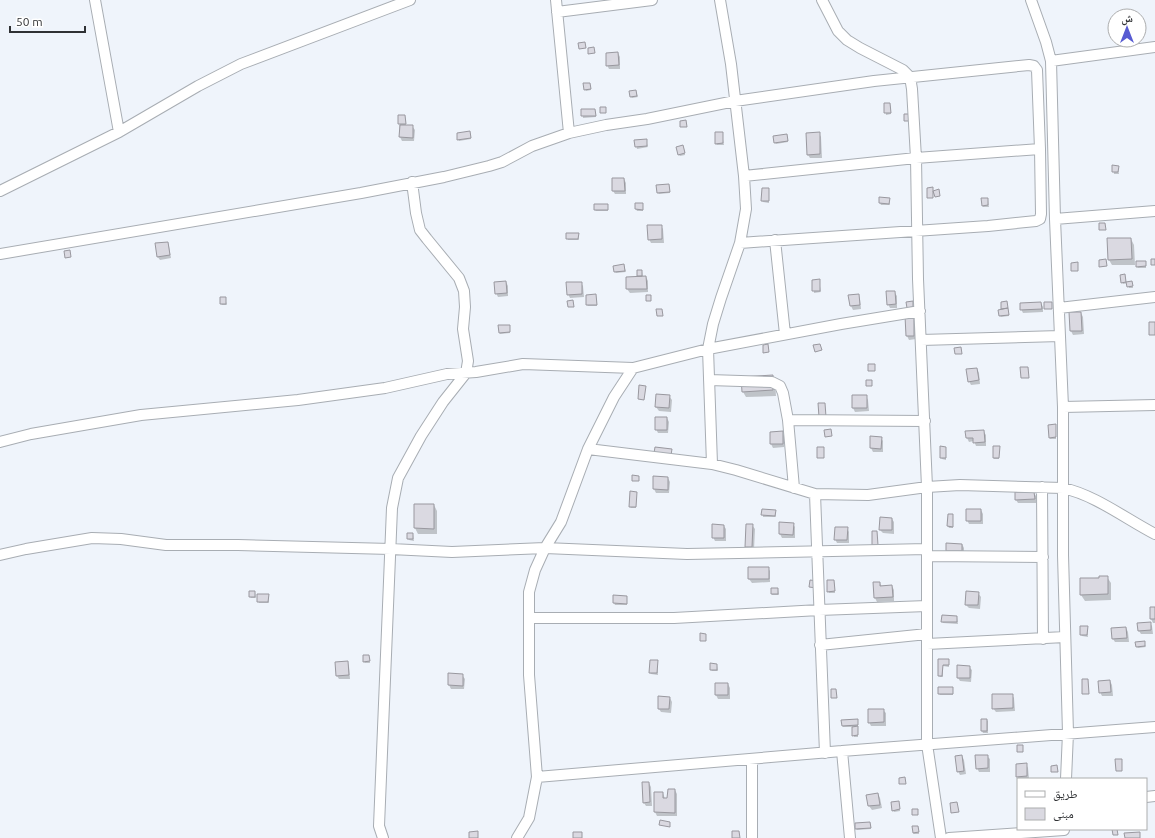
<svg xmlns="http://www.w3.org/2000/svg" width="1155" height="838" font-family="Ubuntu,'Noto Naskh Arabic',sans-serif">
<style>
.shadow{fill:#0003}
.building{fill:#dad9e1;stroke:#99989f}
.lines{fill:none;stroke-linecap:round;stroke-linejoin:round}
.street-casing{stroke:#a8adb3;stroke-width:12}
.street{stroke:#fff;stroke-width:10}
</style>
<rect width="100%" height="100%" fill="#eff4fb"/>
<path class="shadow" d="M618 53 620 57V69H609L607 65Z
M590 84 591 90 586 91 585 89Z
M636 91 638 97 632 98 631 97Z
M885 104H890L891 114 886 115Z
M582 110H595L596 117 583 118Z
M399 116H405L406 126H412L415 130 414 141H402L400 137Z
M470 132 471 139 459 141 458 139Z
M722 133 724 145H717L716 144Z
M819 133 821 137 822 158H810L808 155Z
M787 135 788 142 776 144 775 143Z
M646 140 648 147 637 149 635 141Z
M684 148 685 155 680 156 679 155Z
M1113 166 1118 167 1119 174H1114Z
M624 179 626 183V194H615L613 191Z
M669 185 670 193 659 194 658 193Z
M768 189 769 203 763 202 762 201Z
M889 199 890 205H881L880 203Z
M988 199 989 207H983V205Z
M643 204V211H637L636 209Z
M607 205 608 211H596L595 210Z
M661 226 663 229 664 243H651L649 239Z
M578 234 579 240H568L567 238Z
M1131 239 1134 245 1135 265H1112L1109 260Z
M167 243 169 246 171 258 160 260 157 256Z
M1146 263V268H1138L1137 267Z
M624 265 626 272 616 273 615 272Z
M642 271 643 278 646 277 648 281V292L630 293 627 289V278H639L638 276Z
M1125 277 1126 283H1132L1133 288H1129L1128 283 1123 284 1122 282Z
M819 280 821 292 814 293 813 281Z
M506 282 508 286V296L498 297 496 293Z
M581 283 583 286 584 297 570 298 568 294Z
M894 292 897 296V308H890L888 304Z
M858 295 860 299 861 309 853 310 851 306 849 296Z
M596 297 597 306H588L587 305Z
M225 298 227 305H222L221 304Z
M1007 302 1009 316 1001 317 1000 316 1002 310V303Z
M1041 303 1043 307V312L1023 313 1021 309Z
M1070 313H1081L1083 317 1084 334 1073 335 1071 331Z
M913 317 915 321 916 339 909 340 907 336Z
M509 326 510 333 500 334V332Z
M977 369 979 373 980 384 971 385 969 381Z
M775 382 776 396 746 397 743 392Z
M669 396 672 400 671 412 659 411 656 407Z
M866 396 868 400 869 411 855 412 853 408Z
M667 418 669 422 668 433H658L656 429Z
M1056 427V439H1050V437Z
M983 431 986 435V446H976L974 441 969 442 967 438Z
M782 432 784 436V447L773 448 771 444Z
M881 438 883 441V452H873L871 448Z
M999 447V459H994V458Z
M946 448V460L942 459 941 458Z
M654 477 668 478 670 482 669 493H656L654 489Z
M636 493V508H631L630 507Z
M1034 493 1036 496V503H1018L1016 500Z
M434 505 437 511V534H418L415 528Z
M763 510 775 511 776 517H763Z
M981 510 983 514V524H969L967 520Z
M953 515V528H949L948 526Z
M892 519 894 522V534L883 533 880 530Z
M780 523 793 524 795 527V538H782L780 534Z
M752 525 755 529 754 550H748L746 546Z
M724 526 726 529V541H715L713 537Z
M847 528 849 532V543H837L835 539Z
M413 534 414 541 409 540 408 539Z
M962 544 964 548V554H949L947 550Z
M768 568 770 571V582L752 583 749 579Z
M1107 577 1111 583V600L1085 601 1081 595V579Z
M834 581 835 593H829L828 591Z
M874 583H880L882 587 892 586 894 590V601L877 602 875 598Z
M778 589 779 595H772V594Z
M255 592 256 598H251L250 597Z
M978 593 981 597 980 609 969 608 966 605Z
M268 595 269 603H259L258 601Z
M626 597 627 605H615L614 603Z
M1151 608H1155V623H1153L1151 619Z
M957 617 958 624 943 623 942 622Z
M1150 623 1152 626 1153 634H1141L1139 631Z
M1087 627 1088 637 1082 636 1081 635Z
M1126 628 1128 632 1129 642H1115L1113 639Z
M1144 642 1146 647 1138 648 1137 647Z
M369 656 370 663H365L364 662Z
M939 660H949V667L943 666V677H940L939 676Z
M657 661 658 675 651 674 650 673Z
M347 662 349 666 350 679H339L337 676Z
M717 665 718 671H712L711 670Z
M969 667 972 670 971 682 960 681 958 678Z
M449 675H462L465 679 464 689H451L449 685Z
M1110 681 1112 685 1113 696H1102L1100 692Z
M728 684 730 688V699H718L716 695Z
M953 688V695H940L939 694Z
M1012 695 1014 698 1015 711 996 712 993 708Z
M670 698 672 702 671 713 661 712 659 709Z
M883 710 886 713V726H871L869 722Z
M857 720 858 726H857L858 729V737H854L853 727H843V725Z
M982 720H987L988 721V733H983L982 731Z
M962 756 964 760 966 774 960 775 958 771Z
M987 756 990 759V772H979L977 768Z
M1026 764 1028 768 1029 779H1018L1017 776Z
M649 783 651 787 652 806H646L644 803Z
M675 790 677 794V816H657L655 812V793H663L665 799H668Z
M878 794 880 798 882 808 872 810 869 806 868 796Z
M899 804 900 811 894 812 893 810Z
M870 823 871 829 857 830 856 829Z
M918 827 919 834H914L913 833Z"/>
<path class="building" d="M585 42 586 48 579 49 578 43Z
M594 47 595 53 588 54V48Z
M618 52 619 65 606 66V53Z
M583 83H590L591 89 584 90Z
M636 90 637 96 630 97 629 91Z
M884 103H890L891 113H884Z
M600 107H606V113H600Z
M581 109H595L596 116H581Z
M904 114H911L912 121H904Z
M398 115H405L406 124H398Z
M686 120 687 127H680V121Z
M400 125H413V138L399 137Z
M470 131 471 138 457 140V133Z
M715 132H723V143L715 144Z
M820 132V154L807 155 806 133Z
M787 134 788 141 774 143 773 136Z
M647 139V146L635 147 634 140Z
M683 145 685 153 678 155 676 147Z
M1112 165 1119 166 1118 172H1112Z
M612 178H624L625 191H612Z
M669 184 670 192 657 193 656 185Z
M933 187V198H927V188Z
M762 188H769V201H761Z
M939 189 940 196 935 197 933 191Z
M879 197 890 198 889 204 879 203Z
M981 198H988V205L982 206Z
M635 203H643V210L635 209Z
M594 204H608V210H594Z
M1099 223H1105L1106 230H1099Z
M647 225H662V239L648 240Z
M566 233H579L578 239H566Z
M1107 238H1131L1132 259 1108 260Z
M168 242 170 255 157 257 155 243Z
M70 250 71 257 65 258 64 251Z
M1106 259 1107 266 1099 267V260Z
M1151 259H1155V265H1151Z
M1136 261H1146V266L1136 267Z
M1078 262V271H1071V263Z
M624 264 625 271 614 272 613 266Z
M637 270H642V276H637Z
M1125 274 1126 282 1121 283 1120 275Z
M646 276 647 289H626V277Z
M820 279V291H812V280Z
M506 281 507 293 495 294 494 282Z
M1132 281 1133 286 1127 287 1126 282Z
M566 282H582V294L567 295Z
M886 291H895L896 304 887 305Z
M596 294 597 305H586V295Z
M859 294 860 305 850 306 848 295Z
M646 295H651V301H646Z
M220 297H226V304H220Z
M573 300 574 307H568L567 301Z
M913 301V307L907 308 906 302Z
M1007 301 1008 308 1001 309V302Z
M1041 302 1042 309 1020 310V303Z
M1044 302H1052V309H1044Z
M1008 308 1009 315 999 316 998 310Z
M656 309H662L663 316H657Z
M1069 312H1081L1082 331H1070Z
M905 316H914V336H906Z
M1149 322H1155V335H1149Z
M498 325H510V332L499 333Z
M768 344 769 352 763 353V345Z
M820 344 822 350 815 352 813 345Z
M961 347 962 354H955L954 348Z
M868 364H875V371H868Z
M1020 367H1028L1029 378H1021Z
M977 368 979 380 968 382 966 369Z
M773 375V390L742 392 741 377Z
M866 380H872V386H866Z
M639 385 646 386 644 400 638 399Z
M656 394 670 395 669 408 655 407Z
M852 395H867V408H852Z
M818 403H825L826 417H819Z
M655 417H667V430H655Z
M1056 424V437L1049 438 1048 425Z
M831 429 832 436 825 437 824 430Z
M984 430 985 442 973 443V438H966L965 431Z
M783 431V444H770V432Z
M870 436 882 437 881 449 870 448Z
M940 446 946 447V458H940Z
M993 446H1000L999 458H993Z
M655 447 672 449 671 455 654 453Z
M817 447H824V458H817Z
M632 475 639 476V481H632Z
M653 476 668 477V490L653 489Z
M630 491 637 492 636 507H629Z
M1015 492H1034L1035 499 1015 500Z
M414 504H434V529L414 528Z
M762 509 776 510 775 516 761 515Z
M966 509H981V521H966Z
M948 514H953V527L947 526Z
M880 517 892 518V530H879Z
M779 522 794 523 793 535 779 534Z
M712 524 724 525V538H712Z
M746 524H753L752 547H745Z
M835 527H848L847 540H834Z
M872 531H877L878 545H872Z
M407 533H413V539H407Z
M946 543 962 544V551H946Z
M748 567H769V579H748Z
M1099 576H1108V594L1080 595V578H1099Z
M810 580 818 581 817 588 809 587Z
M827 580H834L835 591 827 592Z
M873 582H880V586L892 585 893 597 874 598Z
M771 588H778V594H771Z
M249 591H255V597H249Z
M966 591 979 592 978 605H965Z
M257 594H269L268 602H257Z
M613 595 627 596V604L613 603Z
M1150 607H1155V619H1150Z
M942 615 957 616V622H941Z
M1151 622V630L1138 631 1137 623Z
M1080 626H1088L1087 635H1080Z
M1126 627 1127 638 1112 639 1111 628Z
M700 633 706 634V641H700Z
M1145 641V646L1136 647 1135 642Z
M363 655H369L370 661 363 662Z
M938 659H949V665H943L942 676H938Z
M650 660H658L657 673H649Z
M348 661 349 675 336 676 335 662Z
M710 663 717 664V670H710Z
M957 665 970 666V678H957Z
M448 673 463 674V686L448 685Z
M1082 679H1088L1089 694H1082Z
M1110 680 1111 692 1099 693 1098 681Z
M715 683H728V695H715Z
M938 687H953V694H938Z
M831 689H836L837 698H831Z
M992 694H1013V708L992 709Z
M658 696 670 697 669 709H658Z
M868 709H884V722L868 723Z
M858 719V725L842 726 841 720Z
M981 719H987V731H981Z
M858 726V735L852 736V727Z
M1017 745H1023V752H1017Z
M962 755 964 771 957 772 955 756Z
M975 755H988V768L976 769Z
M1115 759H1122V771H1116Z
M1027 763V776L1016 777V764Z
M1057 765 1058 772H1051V766Z
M905 777 906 784H899V778Z
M642 782H649L650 802 643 803Z
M668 789H675V813L654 812V792H663V798H667Z
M878 793 880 805 868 806 866 795Z
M899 801 900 809 892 811 891 802Z
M957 802 959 812 951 813 950 803Z
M912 809H918V815H912Z
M660 820 670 822V827L659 825Z
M870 822 871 828 855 829V823Z
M912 826H918L919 832 913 833Z
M1112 829H1117L1118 835H1113Z
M478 831V838H469V832Z
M732 831H739L740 838H732Z
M573 832H582V838H573Z
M1140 832V838H1125L1124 833Z"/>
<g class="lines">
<g class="street-casing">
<path id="street" d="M95 0 119 132
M556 0 569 133
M822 0 838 31 847 40 860 48 903 70 910 77 912 89 916 158 918 279 927 487V744L941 838
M1031 0 1046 42 1051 61 1055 219 1063 407V555L1068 733 1066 779
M557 12 652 0
M1051 61 1155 47
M744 176 916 158 1040 149
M0 191 119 132 198 86 241 64 410 0
M1055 219 1155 211
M775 240 785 334
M0 254 361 193 444 177 489 166 502 162 532 146 569 133 606 125 647 119 735 101 874 81 1029 65 1034 66 1037 70 1040 149 1041 214 1040 219 1036 221 988 226 740 243
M1059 308 1155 297
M921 340 1060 336
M709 380 772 382 780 386 783 393 788 420 794 488
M1063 407 1155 405
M788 420 925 421
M0 442 31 434 141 415 298 400 385 388 447 374 476 372 523 364 633 368 708 349 841 324 920 311
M588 449 712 464 736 470 815 494 868 495 927 487 960 485 1063 488C1095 495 1126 519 1155 534
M712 464 708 349 713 324 721 298 740 243 746 209 744 176 731 64 720 0
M1042 487 1043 639
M815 494 825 753
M0 555 26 549 92 538 121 539 166 545H238L391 549 452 552 545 548 687 554 927 549
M927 556 1043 557
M529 618H674L819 610 927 606
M927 644 1065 637
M820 645 927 634
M842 751 850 838
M537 777 842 751 1155 727
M1146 797 1155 796
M383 838 379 826 392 508 398 478 421 436 443 402 466 373 468 361 463 329 465 307 464 291 459 278 427 239 420 230 416 213 412 182
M517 838 529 818 537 777 529 675V592L535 570 545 548 561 522 588 449 614 397 633 368
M752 838V759
M949 838 1064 830"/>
</g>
<use href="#street" class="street"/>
</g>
<rect x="1017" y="778" width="130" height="52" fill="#ffffff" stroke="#acadae"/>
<rect x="1025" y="791" width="20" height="6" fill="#ffffff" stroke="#acadae"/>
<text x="1053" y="798" font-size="12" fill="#2f3134">طريق</text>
<rect x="1025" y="808" width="20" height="12" fill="#dad9e1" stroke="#acadae"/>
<text x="1053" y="818" font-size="12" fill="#2f3134">مبنى</text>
<g transform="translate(1127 28)"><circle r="19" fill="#ffffff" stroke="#acadae"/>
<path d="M0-3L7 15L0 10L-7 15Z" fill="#575bd2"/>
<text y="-6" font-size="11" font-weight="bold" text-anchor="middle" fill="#2f3134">ش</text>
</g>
<path d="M10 26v6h75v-6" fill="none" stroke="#2f3134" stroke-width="2"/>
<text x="16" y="26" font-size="12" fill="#2f3134" stroke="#ffffff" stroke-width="3" paint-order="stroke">50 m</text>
</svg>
